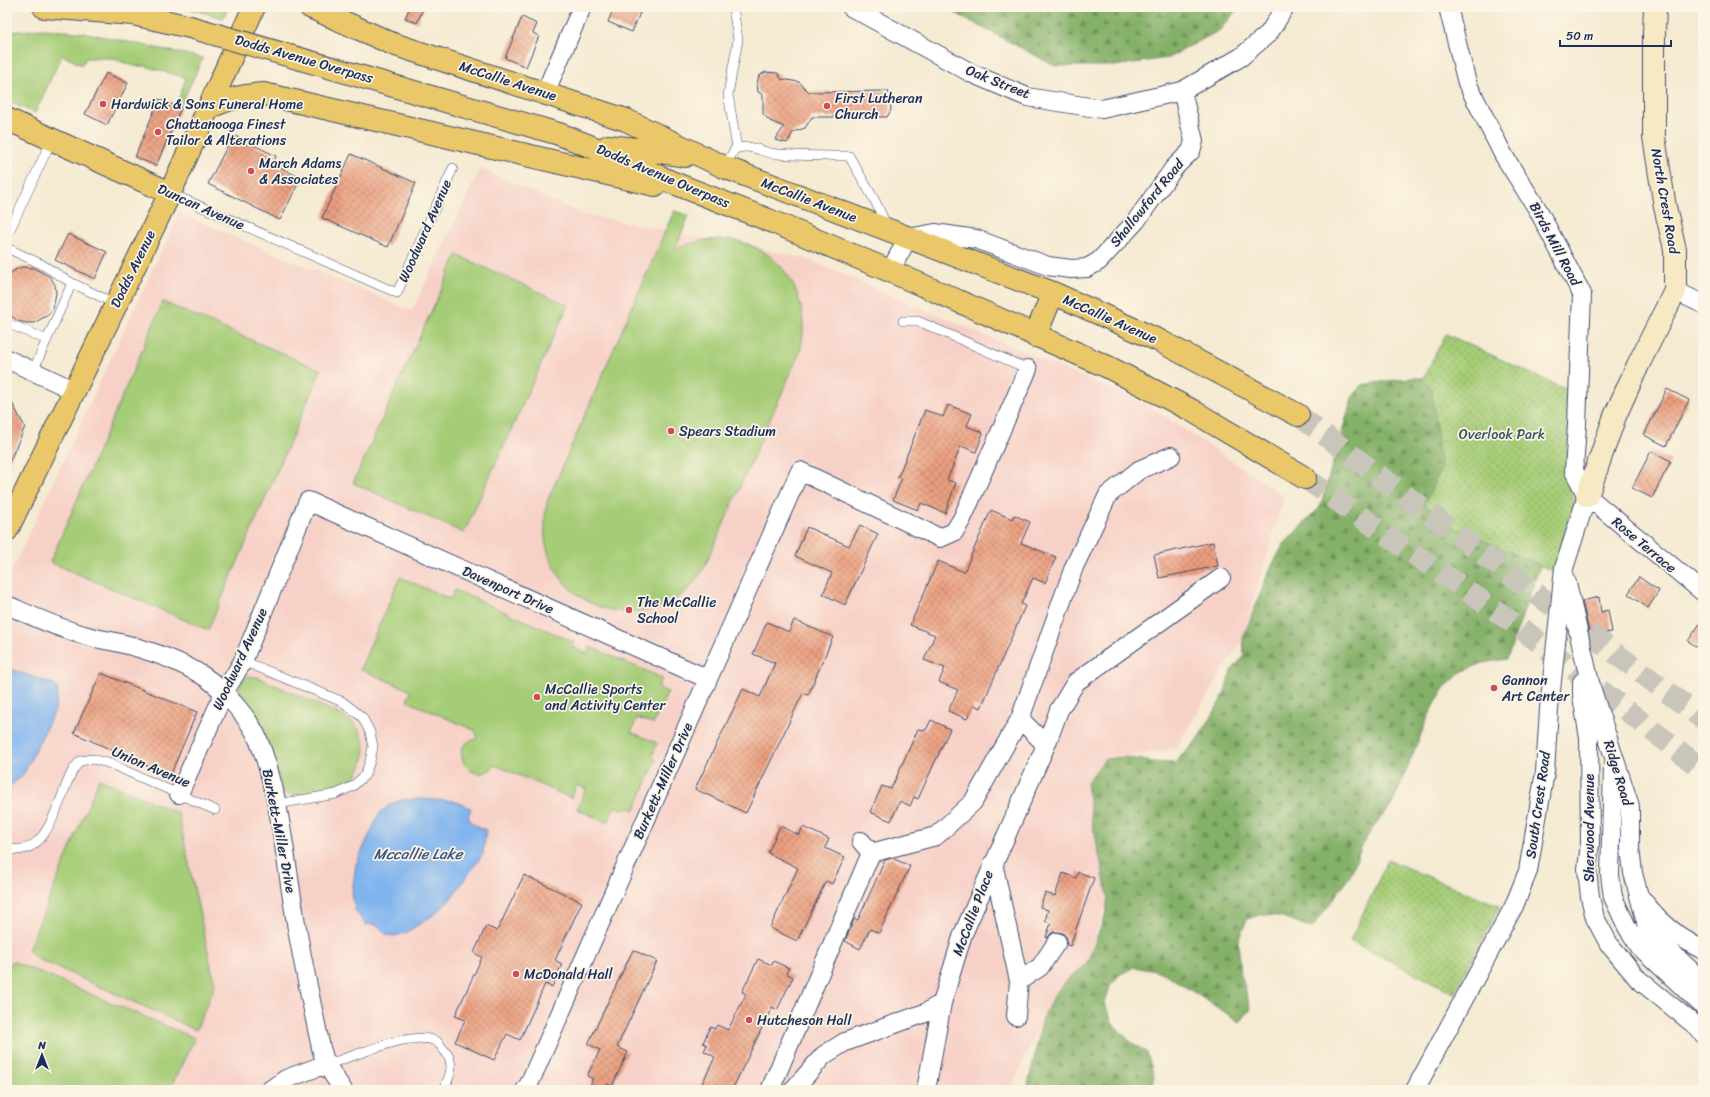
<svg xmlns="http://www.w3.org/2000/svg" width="1710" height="1097" font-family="Sriracha,sans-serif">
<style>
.built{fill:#f7d1c8}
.grass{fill:#a5cc76;stroke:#607e6a}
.forest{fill:url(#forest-firs);stroke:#507062}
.park{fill:url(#park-dots);stroke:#607e6a}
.water{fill:#80b4ee;stroke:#4e72a6}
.building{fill:url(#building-cross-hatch)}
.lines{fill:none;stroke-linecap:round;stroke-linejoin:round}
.primary-tunnel{stroke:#c9c5bb;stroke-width:22;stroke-dasharray:22 11;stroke-linecap:butt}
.lane-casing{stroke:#3c4b6f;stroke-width:10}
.street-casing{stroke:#3c4b6f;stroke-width:20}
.secondary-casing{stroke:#3c4b6f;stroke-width:24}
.primary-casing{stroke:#3c4b6f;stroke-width:24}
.lane{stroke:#fff;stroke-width:9}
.street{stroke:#fff;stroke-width:18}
.secondary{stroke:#f7e9c3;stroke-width:22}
.primary{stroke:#eac769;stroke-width:22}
.primary-bridge-casing{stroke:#3c4b6f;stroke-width:24;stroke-linecap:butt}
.primary-bridge{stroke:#eac769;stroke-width:22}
.poi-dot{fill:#d1495b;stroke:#fcf5e5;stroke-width:1.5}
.labels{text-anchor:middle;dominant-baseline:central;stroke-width:3.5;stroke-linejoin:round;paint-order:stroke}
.street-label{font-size:14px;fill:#1b2f5e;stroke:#fcf5e5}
.poi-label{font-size:14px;fill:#1b2f5e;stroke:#fcf5e5;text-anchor:start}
.park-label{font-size:14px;fill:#3e5664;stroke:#fcf5e5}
.water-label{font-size:15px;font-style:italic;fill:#395789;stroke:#fcf5e5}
</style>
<defs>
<pattern id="forest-firs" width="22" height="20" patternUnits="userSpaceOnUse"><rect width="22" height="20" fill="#84b067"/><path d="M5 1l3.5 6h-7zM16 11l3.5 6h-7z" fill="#6b9058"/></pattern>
<pattern id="park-dots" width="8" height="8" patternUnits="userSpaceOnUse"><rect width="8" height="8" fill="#a5cc76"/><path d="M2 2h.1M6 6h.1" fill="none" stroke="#86a664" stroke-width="1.8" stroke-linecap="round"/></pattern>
<pattern id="building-cross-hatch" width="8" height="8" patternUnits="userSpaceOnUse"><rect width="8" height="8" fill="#ec9f7f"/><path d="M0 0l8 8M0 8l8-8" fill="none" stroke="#be826b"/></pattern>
</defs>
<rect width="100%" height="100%" fill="#fcf5e5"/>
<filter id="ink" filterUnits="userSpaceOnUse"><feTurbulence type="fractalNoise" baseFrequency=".025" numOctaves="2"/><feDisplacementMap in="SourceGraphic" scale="8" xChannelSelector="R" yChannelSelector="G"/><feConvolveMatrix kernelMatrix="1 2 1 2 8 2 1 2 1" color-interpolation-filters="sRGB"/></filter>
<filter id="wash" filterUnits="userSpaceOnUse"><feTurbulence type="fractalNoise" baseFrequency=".012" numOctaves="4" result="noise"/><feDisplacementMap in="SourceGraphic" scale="16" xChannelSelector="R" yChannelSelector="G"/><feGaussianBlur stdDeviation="0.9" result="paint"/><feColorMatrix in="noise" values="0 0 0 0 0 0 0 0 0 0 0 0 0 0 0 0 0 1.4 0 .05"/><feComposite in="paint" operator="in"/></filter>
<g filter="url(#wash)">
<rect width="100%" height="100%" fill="#f5ead2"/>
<path class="built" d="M480 168 582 214 805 258 1146 404 1284 496 1243 638 1176 748 1157 752 1105 759 1087 782 1091 817 1108 897 1086 965 1065 982 1055 994 1043 1017 1011 1090H7V581L179 213 412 311Z"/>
<path class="grass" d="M183 7H229L223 18Z
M43 29 86 33 203 58 180 106 177 104 186 78 145 66H134L111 58H86L82 65 62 55 35 113 7 101V32Z
M674 211 689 216 675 249C685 246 696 241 707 240 773 232 815 291 800 352L704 568C698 576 693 586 685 592 634 633 560 608 546 545 543 531 545 516 547 502Z
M457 255 568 305 464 533 353 483Z
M163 302 321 370 208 630 50 562Z
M400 577 450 599 455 590 574 642 572 647 587 654 590 647 662 678 658 688 668 692 653 724 637 718 631 732 657 743 652 757 656 760 635 810 627 807 625 810 615 806 608 823 577 809 586 789 577 785 571 798 495 765C472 793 443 743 477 739L476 731 407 701 411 691 360 669Z
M248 676 257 677 337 713 351 721 360 731 364 743 365 751 361 767 356 775 342 786 315 793 290 795 282 791 276 765 261 725 239 691 242 681Z
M99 779 178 813 215 985 196 1030 36 958 28 950Z
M12 961 195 1038 169 1090H7V970Z"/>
<path class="forest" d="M944 7H1239L1220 30 1168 58 1114 66H1055Z
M1409 378H1427L1544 523 1540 566 1507 659 1483 663 1463 671 1444 688 1428 717 1392 805 1375 825 1363 843 1350 876 1312 928 1283 917 1264 914 1247 919 1238 941 1241 975 1251 1009 1240 1022 1170 977 1155 971 1134 967 1119 975 1110 986 1105 1003 1112 1023 1131 1042 1147 1053 1154 1076 1151 1090H1027L1043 1017 1055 994 1065 982 1086 965 1105 916 1108 897 1091 817 1087 782 1105 759 1125 757 1153 762 1174 763 1194 744 1211 718 1224 694 1231 671 1244 656 1243 638 1269 571 1284 544 1320 507 1352 398 1361 385Z"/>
<path class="park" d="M1446 334 1569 391 1567 457 1574 504 1567 526 1555 572 1447 524 1450 517 1424 506 1441 468 1432 389 1422 380Z
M1388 860 1500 906 1454 993 1350 941Z"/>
<path class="water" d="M7 668 54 684 58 690 55 710 23 775 10 786 9 800 7 805Z
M419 799 454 801 471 808 468 817C473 825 477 827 486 830L483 854 448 902 435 914 407 932 395 936 387 935 378 926 371 924 366 925 355 910 352 893 356 864 379 814 391 804 402 800Z"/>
<g id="blocks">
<path class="building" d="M410 7H424L417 23 405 18Z
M614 7H625L640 13 632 32 608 22Z
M522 17 537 24 533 33 539 36 526 67 505 58Z
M765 72 778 73 781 79 799 82 809 92 888 91 890 97 891 110 887 117H812L805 128 793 132 787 143 775 140 784 127 770 121 763 114V95L758 92 757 83 759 76Z
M106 73 128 83 107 125 85 114Z
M159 99 181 108 156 166 135 157Z
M233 135 276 156 273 164 301 178 280 220 208 184Z
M351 154 416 183 388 247 322 218Z
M68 234 107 252 95 279 55 260Z
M22 267 34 268 50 277 55 285 56 293 53 309 48 315 34 323H26L18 321 7 313V276L15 270Z
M1667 389 1689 400 1666 446 1644 435Z
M7 394 25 427 7 467Z
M948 405 972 414 967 426 983 433 976 452 961 446 947 480 956 483 945 513 921 503 918 510 893 500 902 478 898 477 925 410 943 417Z
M1651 451 1671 461 1652 498 1632 488Z
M991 510 1012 519 1014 515 1030 522 1021 543 1056 557 1045 583 1033 578 1021 604 1025 606 981 708 974 705 967 719 948 711 958 690 939 682 945 668 924 660 935 635 910 625 938 561 964 572Z
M860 525 878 534 845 605 823 594 832 573 795 556 807 527 849 546Z
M1213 542 1218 566 1159 578 1154 555Z
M1639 577 1659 591 1648 608 1628 594Z
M1599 597 1601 612 1608 610 1612 632 1603 633 1604 637 1591 640 1582 601Z
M1703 619V651L1688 641Z
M794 620 833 637 808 695 803 693 746 813 695 789 743 689 760 697 775 663 753 654 767 622 789 632Z
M101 673 197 712 170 776 74 733Z
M931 720 950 729 918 799 914 797 910 806 900 801 891 821 870 812 882 786 891 789 918 729 926 730Z
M780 826 799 835 803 827 829 839 825 848 845 857 832 884 826 881 797 941 770 928 798 868 768 853Z
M892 858 910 866 879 933 870 929 860 949 845 941 854 919 858 920 885 860Z
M1078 872 1094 878 1070 946 1067 945V938L1063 933 1057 932H1053L1047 938 1046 937 1051 923 1045 921 1048 910 1040 907 1045 893 1055 896 1063 873 1076 878Z
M524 875 582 902 555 960 562 964 552 987 545 984 520 1040 507 1034 494 1060 455 1042 465 1020 455 1016 482 957 474 953 486 926 497 931Z
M633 950 657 961 617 1047 628 1052 612 1086 607 1084 604 1090H588L593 1079 587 1076 600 1050 588 1044Z
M758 959 772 965 773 961 789 968 786 973 793 977 777 1010 772 1007 732 1090H699L715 1057 704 1051 707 1045 703 1043 710 1027 715 1029 717 1025 728 1030 746 994 742 992Z"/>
</g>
</g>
<g filter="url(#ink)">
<use href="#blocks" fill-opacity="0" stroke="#3c4b6f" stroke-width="1"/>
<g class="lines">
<path class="primary-tunnel" d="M1298 415 1703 719
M1305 478 1522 629 1703 770"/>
<g class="lane-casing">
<path id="lane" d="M733 7 738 40 728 94 737 148
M724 167 735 149C752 143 761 153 777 154 801 156 825 156 849 156L875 201 887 226
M170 193 397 293 453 168
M7 236 52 139
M7 248 41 264 72 283
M903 321H918L1028 369
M7 323 47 340
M33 371 72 283 116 304
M243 661 343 702 362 717 370 732 373 747 370 761 365 775 353 786 336 794 277 804
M7 848C47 861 58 800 71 774 73 769 77 765 80 761L92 759 108 763 215 810
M326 1064C355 1058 408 1029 436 1041 439 1043 442 1048 444 1050 456 1063 450 1076 444 1090"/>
</g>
<g class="street-casing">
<path id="street" d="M851 7 973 74 1027 97 1102 109 1182 91 1241 57 1269 33 1285 7
M1448 7 1467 83 1504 156 1538 210 1582 294 1577 424 1574 471 1587 496 1703 592
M545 93 582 7
M890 271 908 238 935 233 976 239 1048 266 1071 269 1087 268 1099 261 1136 221 1174 168 1191 151 1194 141 1182 91
M1675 291 1703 304
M7 359 75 391
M1567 583 1591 687 1630 806V848L1633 873 1648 930 1703 982
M7 605C32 616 57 628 84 635 96 639 108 640 120 643 149 650 180 661 205 677 223 689 250 719 258 739 279 791 284 849 293 904 300 952 311 1000 321 1048L326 1064 343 1090
M1582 682V696L1589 738 1590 843 1587 869 1590 897 1595 918 1609 944 1638 979 1696 1026 1703 1034
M1020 719 1046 745
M1613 767 1610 875 1613 897 1627 927 1640 947 1703 1006
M179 794 224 693 243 661 308 501 708 679
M871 853 936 836 973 802 1020 719 1074 567 1108 495 1139 470 1171 456
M993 863 1019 981
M1642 899C1658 921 1679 938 1703 950
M1016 1016 1019 981 1040 967 1057 942
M270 1090 286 1079 326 1064
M525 1090 529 1084 800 471 940 538 954 532 962 519 1028 369
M770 1090 871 853 861 841
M793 1090 824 1055 845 1042 925 1013 942 1003
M926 1090 942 1003 963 934 1046 745 1059 710 1076 682 1221 578
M1415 1090 1514 906 1528 871 1545 772 1549 709 1564 568 1587 496"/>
</g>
<g class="secondary-casing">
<path id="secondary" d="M1587 496 1615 416 1638 365 1675 291V249L1665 207 1654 137V32L1655 7"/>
</g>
<g class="primary-casing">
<path id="primary" d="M44 7 133 14 190 27
M310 7 393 44 626 120 724 167 1053 293 1160 341 1298 415
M207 109C225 99 243 95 264 94L655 185
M7 119 170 193
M559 134 615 156 671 182 766 219 890 271 1108 367 1191 410 1305 478
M608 146 646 150 685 156
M1035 336 1053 293
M7 530 170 193 254 7"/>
</g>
<use href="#lane" class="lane"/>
<use href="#street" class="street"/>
<use href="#secondary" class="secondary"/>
<use href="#primary" class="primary"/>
<g class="primary-bridge-casing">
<path id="primary-bridge" d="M190 27 559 134"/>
</g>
<use href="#primary-bridge" class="primary-bridge"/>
</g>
</g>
<g class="poi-dot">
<circle cx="103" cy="104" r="4"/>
<circle cx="827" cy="106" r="4"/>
<circle cx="158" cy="132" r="4"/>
<circle cx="251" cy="171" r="4"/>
<circle cx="671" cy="431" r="4"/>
<circle cx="629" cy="610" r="4"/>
<circle cx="1494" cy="688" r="4"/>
<circle cx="537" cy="697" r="4"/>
<circle cx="516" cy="974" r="4"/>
<circle cx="749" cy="1020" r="4"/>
</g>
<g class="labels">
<g class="street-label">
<text transform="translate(304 59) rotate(16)">Dodds Avenue Overpass</text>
<text transform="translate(508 81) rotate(18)">McCallie Avenue</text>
<text transform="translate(998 82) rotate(22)">Oak Street</text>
<text transform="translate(663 176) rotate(23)">Dodds Avenue Overpass</text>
<text transform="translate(809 200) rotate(21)">McCallie Avenue</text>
<text transform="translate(1665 201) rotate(80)">North Crest Road</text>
<text transform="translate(1147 203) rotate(-51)">Shallowford Road</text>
<text transform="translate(201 207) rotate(24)">Duncan Avenue</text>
<text transform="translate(425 231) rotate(-66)">Woodward Avenue</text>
<text transform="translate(1555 244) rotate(62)">Birds Mill Road</text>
<text transform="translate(133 269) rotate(-64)">Dodds Avenue</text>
<text transform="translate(1110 319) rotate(24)">McCallie Avenue</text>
<text transform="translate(1644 545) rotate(40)">Rose Terrace</text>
<text transform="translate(508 590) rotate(24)">Davenport Drive</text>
<text transform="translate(240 659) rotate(-65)">Woodward Avenue</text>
<text transform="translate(151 767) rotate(23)">Union Avenue</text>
<text transform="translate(1618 773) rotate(73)">Ridge Road</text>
<text transform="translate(663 781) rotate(-66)">Burkett-Miller Drive</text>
<text transform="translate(1538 805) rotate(-82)">South Crest Road</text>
<text transform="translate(1589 828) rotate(-90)">Sherwood Avenue</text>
<text transform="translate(279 831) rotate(79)">Burkett-Miller Drive</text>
<text transform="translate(973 913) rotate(-69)">McCallie Place</text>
</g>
<g class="poi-label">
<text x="835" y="98">First Lutheran<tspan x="835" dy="16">Church</tspan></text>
<text x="111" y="104">Hardwick &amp; Sons Funeral Home</text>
<text x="166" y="124">Chattanooga Finest<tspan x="166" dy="16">Tailor &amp; Alterations</tspan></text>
<text x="259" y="163">March Adams<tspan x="259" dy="16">&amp; Associates</tspan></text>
<text x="679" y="431">Spears Stadium</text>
<text x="637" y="602">The McCallie<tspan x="637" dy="16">School</tspan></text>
<text x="1502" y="680">Gannon<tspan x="1502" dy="16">Art Center</tspan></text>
<text x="545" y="689">McCallie Sports<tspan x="545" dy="16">and Activity Center</tspan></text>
<text x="524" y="974">McDonald Hall</text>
<text x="757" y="1020">Hutcheson Hall</text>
</g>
<g class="park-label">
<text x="1502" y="434">Overlook Park</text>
</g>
<g class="water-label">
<text x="418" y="854">Mccallie Lake</text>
</g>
</g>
<rect width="1710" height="1097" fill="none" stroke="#fcf5e5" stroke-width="24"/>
<g transform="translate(42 1055)" stroke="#fcf5e5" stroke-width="3" paint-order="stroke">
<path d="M0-3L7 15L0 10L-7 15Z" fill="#1b2f5e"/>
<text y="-6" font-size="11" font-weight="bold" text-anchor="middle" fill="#1b2f5e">N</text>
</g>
<path d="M1560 40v6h111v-6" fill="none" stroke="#1b2f5e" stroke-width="2"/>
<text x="1566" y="40" font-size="12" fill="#1b2f5e" stroke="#fcf5e5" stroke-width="3" paint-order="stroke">50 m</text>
</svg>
